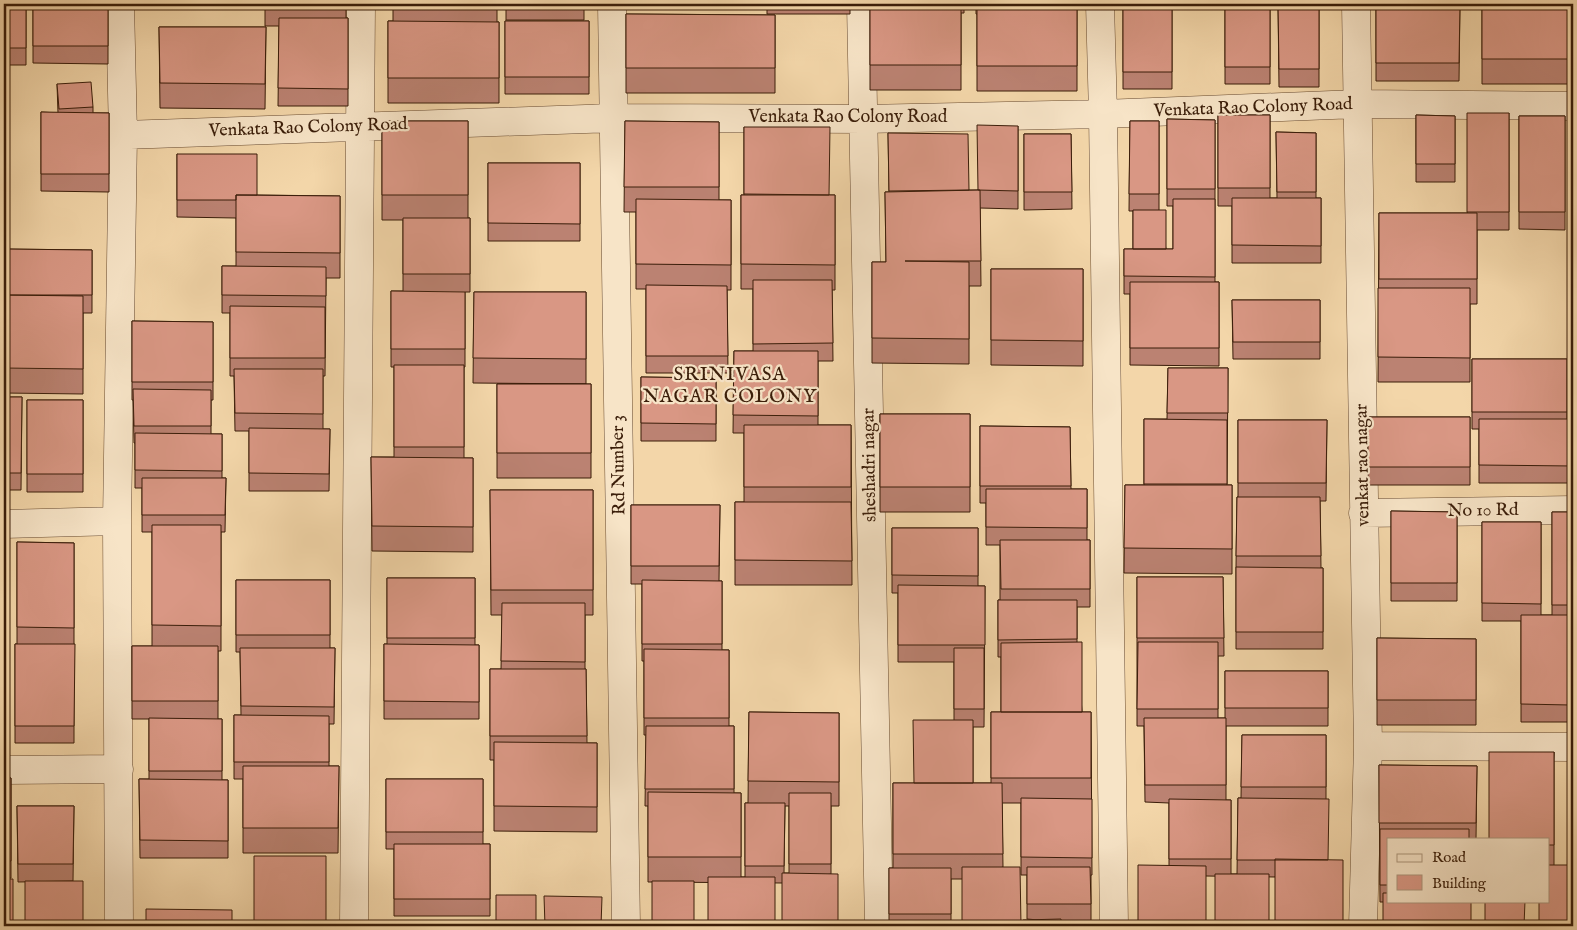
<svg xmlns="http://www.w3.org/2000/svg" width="1577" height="930" font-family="'IM FELL English',serif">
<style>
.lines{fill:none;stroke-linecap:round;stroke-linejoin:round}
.minor-casing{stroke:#684b31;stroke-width:29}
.minor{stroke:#f7e4c7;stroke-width:28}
.wall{fill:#bb8272;stroke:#3a1d09;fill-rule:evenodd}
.building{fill:#d99784;stroke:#3a1d09}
.labels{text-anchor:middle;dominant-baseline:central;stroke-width:4.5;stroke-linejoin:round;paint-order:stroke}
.street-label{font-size:18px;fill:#3a1d09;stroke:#f7e4c7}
.neighbourhood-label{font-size:19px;letter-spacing:1px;fill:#3a1d09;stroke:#f7e4c7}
</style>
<rect width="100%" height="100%" fill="#f3d6a9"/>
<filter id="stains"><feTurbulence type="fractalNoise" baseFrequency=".004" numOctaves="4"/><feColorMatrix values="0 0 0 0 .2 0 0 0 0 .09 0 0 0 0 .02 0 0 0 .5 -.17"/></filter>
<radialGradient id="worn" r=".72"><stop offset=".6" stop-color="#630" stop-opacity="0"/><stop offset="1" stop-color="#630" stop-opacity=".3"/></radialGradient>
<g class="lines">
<g class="minor-casing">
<path id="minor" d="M612 4 626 926
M861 4 879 926
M1100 4 1103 114 1114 926
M1356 4 1368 746 1363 926
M123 135 614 118 864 119 1103 114 1357 104 1573 106
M1363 513 1573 510
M4 524 117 521
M1368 746 1573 747
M4 770 119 769
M119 926 117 521 123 135 120 4
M354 926 361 4"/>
</g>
<use href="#minor" class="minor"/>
</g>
<path class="wall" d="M4 4H26V65H4Z
M33 4H108V64L33 63Z
M265 4H346V18H348V106H278L279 26H265Z
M393 4H497V22H499V103H388V21H393Z
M506 4H584V20H506Z
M767 4H850V14H767Z
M870 4H964V13H961V90H870Z
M976 4H1077V91H977V14H976Z
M1123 4H1213V6H1172V89H1123Z
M1225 4H1270V84H1225Z
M1278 4H1319V87H1279Z
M1376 4H1460L1459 81H1376Z
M1475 4H1573V84H1482V4Z
M626 14 775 15V93H626Z
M505 21H589V94H505Z
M159 27H266L265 109 160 108Z
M57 84 93 107V113H109V192L41 191V112L58 113Z
M1509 113V230H1477V304H1470V382H1378L1379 213H1467Z
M1218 115H1270V198H1277L1276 132 1316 133V198H1321V263H1232V206H1218Z
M1416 115 1455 116V182H1416Z
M1519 116H1565V230L1519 229Z
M1167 119 1215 120V282H1219V366L1130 365V294H1124V249H1133V211H1129L1130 121H1159V210L1166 249H1173V206H1167Z
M382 121H468V218H470V292H465V367H464V458H473V552L372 551 371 457H394V367H391V291H403V220H382Z
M625 121 719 122V200H731V290H727L728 373H646V289H636V212H624Z
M1018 126V209L980 208 981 286H969V364L872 363V262H886L885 192H889L888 133 969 190H978Z
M744 127 829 195H835V290H832L833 361H818V425H851L852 585H735V502H744V433H733L734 351H753V289H741V195H744Z
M1024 134H1071L1072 209 1024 210Z
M177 154 257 195 340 196V278H326L325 376H323V429H330L329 491H249V431H235L234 376H230V313H222V266H236V218L177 217Z
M488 163H580V241H488Z
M4 249 92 250V313H83V394L4 393Z
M991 269H1083V366L991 365Z
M474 292H586V384L473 383Z
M1232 300H1320V359H1233Z
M132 321 213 322V400H211V434H222V478H226L225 532H221V651H218V719H222V780H228V858H140L139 779H149V719H132V646H152V532H142V488H135V443H134L133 400H132Z
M1472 359H1567V419H1573V483H1479V429H1472Z
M1168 368H1228L1227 485H1232V574L1124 573 1125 485H1144V419H1167Z
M641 377 716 378V441H641Z
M497 384H591V478H497Z
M4 397H22L21 490H4Z
M27 400H83V492H27Z
M880 414H970V512H880Z
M1368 417H1470V485H1368Z
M1238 420H1327L1326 501H1320L1321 568H1323V649H1236V567L1237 497H1238Z
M980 426 1070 427 1071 489H1087V540H1090V607H1077V642L1082 712H1091L1092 875H1091V922H1061L1027 919V875H1021V803H1002L1003 867 962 879H951V926H889V868H893V783H914L954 720V662H898V593H892V528H978V586H985L984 727H973V783H991V712H1001V657H998V600H1000V545H986V503H980Z
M490 490H593V615H585V669H586L587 743H597V832L494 831V760H490V669H501L502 615H491Z
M631 505H720L719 581H722V650H729V726H734V793H741V877H745V803H748L749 712 839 713V806H831V874L782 883 648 882V806H645L646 735H644V661H642V584H631ZM785 806H789V873H784Z
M1391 511 1457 512V601H1391Z
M1552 512H1573V623H1570V722H1521V621H1482V522H1541V615H1552Z
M17 542 74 543V743H15V644H17Z
M4 549 6 625 5 747H4Z
M1137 577H1223L1224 656H1218V718H1225V671H1328V726H1226V800H1231V874H1237L1238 798H1241L1242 735H1326V799L1275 877 1206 876 1169 866V803L1145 802 1144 726H1137Z
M387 578H475V645H479V719H384V644H387Z
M236 580H330V648H335L334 724H329V766H339L338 853H243V779H234V715H241L240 652H236Z
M1377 638 1476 639V725H1377Z
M1554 752V865L1548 901V839Z
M1379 765 1477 766 1476 839H1388V901L1383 902H1380Z
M4 778H11V878H4Z
M386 779H483V844H490V916H394V849H386Z
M17 806H74L73 881 18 882Z"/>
<path class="building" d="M4 4H26V48H4Z
M33 4H108V46H33Z
M265 4H346V9L265 8Z
M870 4H961V65H870Z
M977 4H1077V66H977Z
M1123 4H1172V72H1123Z
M1225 4H1270V67H1225Z
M1278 4H1319V69H1279Z
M1376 4H1460L1459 63H1376Z
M1482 4H1573V59H1482Z
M626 14 775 15V68H626Z
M279 18H348V89L278 88Z
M388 21 499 22V78H388Z
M505 21H589V77H505Z
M159 27H266L265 84 160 83Z
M91 82 93 107 59 109 57 84Z
M41 112 109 113V174H41Z
M1467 113H1509V212H1467Z
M1218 115H1270V188H1218Z
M1416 115 1455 116V164H1416Z
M1519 116H1565V212H1519Z
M1167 119 1215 120V189H1167Z
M382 121H468V195H382Z
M625 121 719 122V187H624Z
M1130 121H1159V194H1129Z
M977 125 1018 126V191L978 190Z
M744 127H830L829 195 744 194Z
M1276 132 1316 133V192H1277Z
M888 133 968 134 969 190 889 191Z
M1024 134H1071L1072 192H1024Z
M177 154H257V195H236V200H177Z
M488 163H580V224L488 223Z
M980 190 981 261H905L969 262V339L872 338V262H886L885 192Z
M236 195 340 196V253L236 252Z
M741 195H835V265L741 264Z
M1232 198H1321V246L1232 245Z
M636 199 731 200V265L636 264Z
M1173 199H1215V277L1124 276V249H1173Z
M1133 210H1166V249H1133Z
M1379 213H1477V279H1379Z
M403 218H470V274H403Z
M4 249 92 250V295H4Z
M222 266 326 267V296L222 295Z
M991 269H1083V341L991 340Z
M753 280H832L833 343 753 344Z
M1130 282H1219V348H1130Z
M646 285 727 286 728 356H646Z
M1378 288H1470V358L1378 357Z
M391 291 465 292V349H391Z
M474 292H586V359L473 358Z
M4 295 83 296V369L4 368Z
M1232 300H1320V342H1233Z
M230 306 325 307V358H230Z
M132 321 213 322V382H132Z
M734 351H818V416L733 415Z
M1472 359H1567V412H1472Z
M394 365H464V447H394Z
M1168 368H1228V413H1167Z
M234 369H323V414L235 413Z
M641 377 716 378V424L641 423Z
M497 384H591V453H497Z
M133 389 211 390V426H134Z
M4 397H22L21 473H4Z
M27 400H83V474H27Z
M880 414H970V487H880Z
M1368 417H1470V467H1368Z
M1144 419 1227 420V484H1144Z
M1479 419H1573V466L1479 465Z
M1238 420H1327L1326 483H1238Z
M744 425H851V487H744Z
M980 426 1070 427 1071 486H980Z
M249 428 330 429 329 474 249 473Z
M135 433 222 434V471L135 470Z
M371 457 473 458V527L372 526Z
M142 478H226L225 515H142Z
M1125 485H1232V549L1124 548Z
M986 489H1087V528L986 527Z
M490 490H593V590H491Z
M1237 497H1320L1321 556H1236Z
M735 502H851L852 561 735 560Z
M631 505H720L719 566H631Z
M1391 511 1457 512V583H1391Z
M1552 512H1573V605H1552Z
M1482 522H1541V604L1482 603Z
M152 525H221V626L152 625Z
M892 528H978V576L892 575Z
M1000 540H1090V589H1001Z
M17 542 74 543V628L17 627Z
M4 549H5L6 625H4Z
M1236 567 1323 568V632H1236Z
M1137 577H1223L1224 638H1137Z
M387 578H475V638H387Z
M236 580H330V635H236Z
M642 580 722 581V644H642Z
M898 585 985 586V645H898Z
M998 600H1077V639L998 640Z
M502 603H585V662L501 661Z
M1521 615H1570V705L1521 704Z
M1377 638 1476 639V700H1377Z
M4 639H5V730H4Z
M1082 642V712H1001V643Z
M1138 642H1218V709H1137Z
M15 644H75L74 726H15Z
M384 644 479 645V702L384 701Z
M132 646H218V701H132Z
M240 648H335L334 707 241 706Z
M954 648H984V709H954Z
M644 649 729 650V718H644Z
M490 669H586L587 736H490Z
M1225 671H1328V708H1225Z
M749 712 839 713V782L748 781Z
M991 712H1091V778H991Z
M234 715 329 716V762H234Z
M149 718 222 719V771H149Z
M1144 718H1226V785H1145Z
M913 720H973V783H914Z
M646 726H734V789H645Z
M1242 735H1326V787H1241Z
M494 742 597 743V807L494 806Z
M1489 752H1554V845H1548V839H1489Z
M1379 765 1477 766 1476 823H1379Z
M243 766H339L338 828H243Z
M4 778H11V861H4Z
M139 779 228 780V841L140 840Z
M386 779H483V832H386Z
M893 783H1002L1003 854H893Z
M648 792 741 793V857H648Z
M789 793H831V864H789Z
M1021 798 1092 799V858L1021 857Z
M1238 798 1329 799 1328 860H1237Z
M1169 799 1231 800V859H1169Z
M745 803H785L784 866H745Z
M17 806H74L73 864H18Z
M1380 829H1469V839H1388V885H1380Z
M394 844H490V899H394Z
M254 856H326V926H254Z
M1275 859 1343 860V926H1275Z
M1138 865 1206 866V926H1138Z
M1548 865H1573V926H1539V901H1548Z
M962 867H1020L1021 926H962Z
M1027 867H1090L1091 904H1027Z
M889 868H951V914H889Z
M782 873 838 874V926H782Z
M1215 874H1269V926H1215Z
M708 877H775V926H708Z
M4 879H13V926H4Z
M25 881H83V926H25Z
M652 881H694V926H652Z
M1383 893H1388V901H1471V926H1383Z
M496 895H536V926H496Z
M544 896 602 897 601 926H545Z
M1485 901H1525L1524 926H1485Z
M146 909 232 910V926H146Z
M1061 919V926H1023V920Z
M890 925 940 926H890Z"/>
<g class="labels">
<g class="street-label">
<text transform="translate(1253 108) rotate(-2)">Venkata Rao Colony Road</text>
<text x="848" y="117">Venkata Rao Colony Road</text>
<text transform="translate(308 128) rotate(-2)">Venkata Rao Colony Road</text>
<text transform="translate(619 465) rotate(-91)">Rd Number 3</text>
<text transform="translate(870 465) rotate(-91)">sheshadri nagar</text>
<text transform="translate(1363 465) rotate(-91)">venkat rao nagar</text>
<text transform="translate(1483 511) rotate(-1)">No 10 Rd</text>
</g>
<g class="neighbourhood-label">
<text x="730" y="375">SRINIVASA<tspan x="730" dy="22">NAGAR COLONY</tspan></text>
</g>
</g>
<rect width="1577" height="930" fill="none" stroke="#f3d6a9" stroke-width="20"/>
<rect x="5" y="5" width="1567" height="920" fill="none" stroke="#3a1d09" stroke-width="2.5"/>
<rect x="10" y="10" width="1557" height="910" fill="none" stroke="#3a1d09"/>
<rect x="1387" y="838" width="162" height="65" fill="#f7e4c7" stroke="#ab947b"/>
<rect x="1397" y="854" width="25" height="8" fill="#f7e4c7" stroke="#ab947b"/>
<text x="1432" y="862" font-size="15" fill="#3a1d09">Road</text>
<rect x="1397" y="875" width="25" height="15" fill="#d99784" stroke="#ab947b"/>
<text x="1432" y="888" font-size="15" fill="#3a1d09">Building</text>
<rect width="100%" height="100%" filter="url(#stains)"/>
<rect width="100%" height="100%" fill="url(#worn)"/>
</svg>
